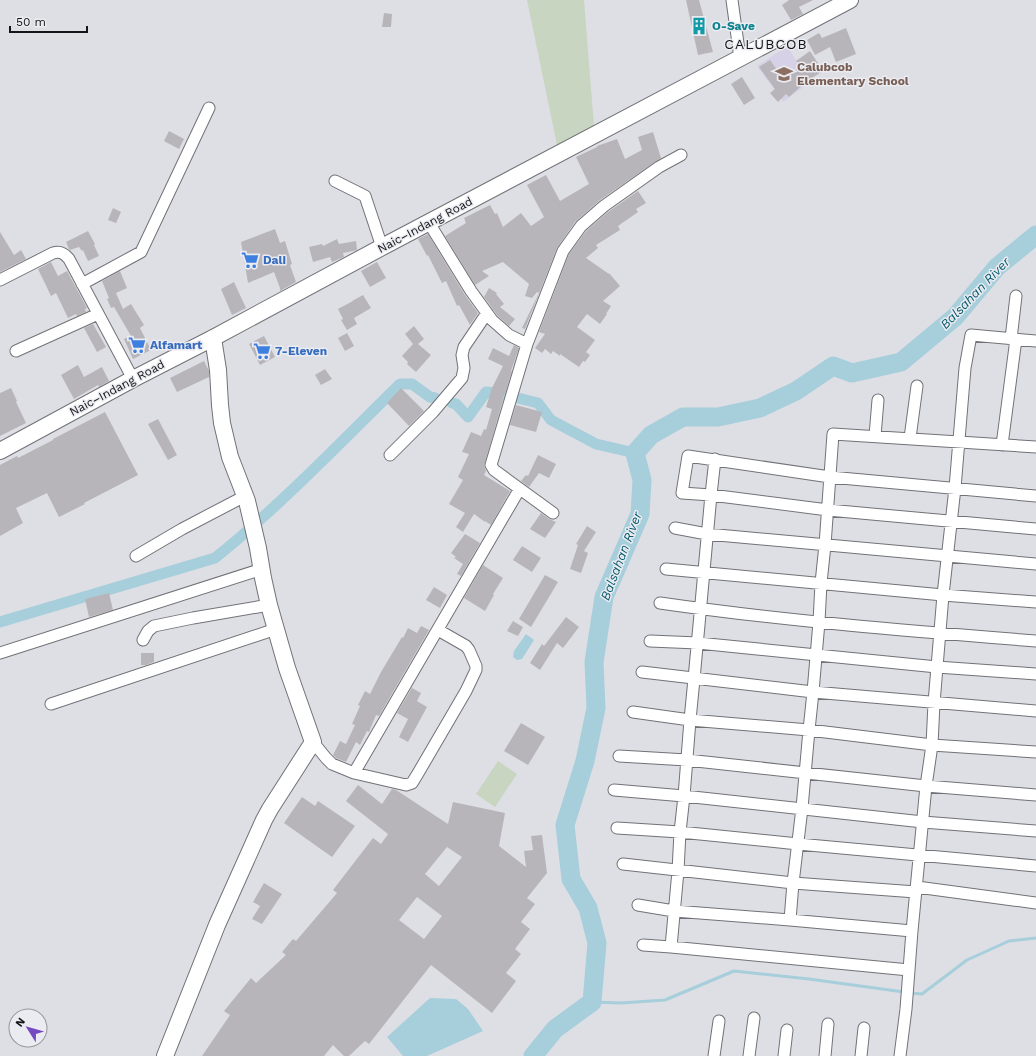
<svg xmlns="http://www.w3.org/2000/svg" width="1036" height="1056" font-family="'Work Sans',sans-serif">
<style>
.education{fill:#d7d1e7}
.green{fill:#c8d5c0}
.water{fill:#a6cedb}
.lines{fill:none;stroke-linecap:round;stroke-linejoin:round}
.stream{stroke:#a6cedb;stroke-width:3}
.canal{stroke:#a6cedb;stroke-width:11}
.river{stroke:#a6cedb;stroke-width:19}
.building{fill:#b8b5ba;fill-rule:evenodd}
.street-casing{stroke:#717277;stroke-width:13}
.secondary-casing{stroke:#717277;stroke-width:18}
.street{stroke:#fff;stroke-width:11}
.secondary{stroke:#fff;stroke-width:16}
.labels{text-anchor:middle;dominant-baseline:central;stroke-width:3;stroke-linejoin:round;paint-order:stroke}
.culture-label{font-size:12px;font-weight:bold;fill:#0d838f;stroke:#ebecf1;text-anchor:start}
.education-label{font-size:12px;font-weight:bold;fill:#785e54;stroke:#ebecf1;text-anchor:start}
.street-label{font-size:12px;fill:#141416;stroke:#ebecf1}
.shop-label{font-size:12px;font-weight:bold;fill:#366cbe;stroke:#ebecf1;text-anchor:start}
.water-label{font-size:13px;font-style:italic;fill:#075a6d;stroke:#ebecf1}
.quarter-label{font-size:14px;letter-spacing:1px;fill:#141416;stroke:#ebecf1}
</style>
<rect width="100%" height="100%" fill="#dedfe4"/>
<path class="education" d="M787 46 810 82 783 102 757 66Z"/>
<path class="green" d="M527 0H584L594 126 557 145Z
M498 761 517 774 495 807 476 794Z"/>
<path class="water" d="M526 634 534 640 522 659 517 660 513 657 514 651Z
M430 998 456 999 468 1009 483 1031 427 1056H403L387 1037Z"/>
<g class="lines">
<path class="stream" d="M910 993 922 994 967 960 1009 941 1036 938
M592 1002 621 1003 665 1000 734 971 809 979 904 992"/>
<path class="canal" d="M452 403 456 404 468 417 486 392 497 393 538 403 551 420 596 444 635 453
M0 622 215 558C281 505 340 443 400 384H412L430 397 435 398"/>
<path class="river" d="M533 1056 555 1029 592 1002 597 943 588 908 571 879 565 825 585 761 596 708 594 662 604 597 640 514 642 480 635 453 651 435 683 417H718L760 408 796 391 833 366 852 373 901 362 955 317 997 267 1036 235"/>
</g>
<path class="building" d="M686 0H699L713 52 698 55Z
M789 0H813L799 7 803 14 791 20 782 5Z
M384 13 392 14 391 27H382Z
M846 28 856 54 836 62 830 47 815 55 807 40 819 33 822 38Z
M810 51 823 71 807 81 789 97 786 94 778 102 770 93 775 89 759 67 770 60 784 80 801 66 796 61Z
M742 77 755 98 744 105 731 84Z
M169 131 184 139 179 149 164 141Z
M653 132 661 158 600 200 575 222 557 248 525 329 522 328 539 293 537 292 532 298 525 296 529 284 503 262 482 271 489 276 475 285 445 236 466 223 464 218 490 205 495 214 497 213 503 227 521 213 531 226 544 217 527 185 546 175 560 201 589 184 576 157 597 147V146L617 139 625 159 642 150 638 137Z
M638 191 646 203 636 209 638 212 618 226 620 230 596 245 598 248 586 258 609 274V273L620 286 603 301 611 306 606 314H607L600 324 587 314 577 327 595 340 586 352 590 355 585 362 583 361 579 367 560 354V356L553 351 551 354 545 349 542 353 535 348 545 334 539 332 569 254 586 231 608 212Z
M113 208 121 212 116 223 108 220Z
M275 229 280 243 285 241 292 264 290 265 296 282 280 291V288L274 272 248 283 241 242Z
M88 231 95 244 94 245 99 256 88 261 83 250 82 251 79 247 70 250 69 249 66 242Z
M0 232 14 255 21 250 26 259 0 272Z
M428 234 465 295 478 313 470 325 459 305 457 306 446 281 442 283 428 255 427 256 418 239Z
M337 239 339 244 356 241 357 250 343 253 344 257 332 262 330 257 313 262 309 247 322 244 323 246Z
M51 262 58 276 67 271 87 308 85 309 86 312 77 316 76 314 68 318 56 293 51 296 38 269Z
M377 262 386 278 370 287 361 271Z
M120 271 127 288 116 293 123 309 131 304 144 325 140 328 151 350 133 359 124 339 131 336 114 307 111 308 107 299 109 298 102 281Z
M234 282 246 308 232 315 221 289Z
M489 288 497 293 496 294 504 304 500 307 515 319 509 326 497 315 484 297Z
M363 295 371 308 354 318 357 324 347 330 341 320 343 319 338 309 353 301H352Z
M93 324 106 347 97 352 84 328Z
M414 326 424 339 418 344 431 355 416 372 407 364 408 362 402 356 413 344 405 334Z
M347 333 354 346 345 351 338 338Z
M264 336 275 357 260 365 249 344Z
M514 345 519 348 511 371H512L506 391 502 399 503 400 484 466 486 471 484 475 510 491 491 525 485 521V522L474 514 463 532 456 527 465 513 449 504 463 480 458 477 469 454 462 452 471 432 481 436 484 429 486 430 492 409 486 407 492 388 503 366 488 359 493 348 509 356Z
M204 361 209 371V377L177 392 170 378Z
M78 365 84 377 102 367 109 381 99 387 98 385 74 399 61 375Z
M325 369 332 379 321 385 315 375Z
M11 388 17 401 16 402 26 423 0 436V393Z
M401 388 424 411 409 426 387 403Z
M516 405 542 412 536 432 510 425Z
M105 412 138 475 84 503 85 504 59 517 47 493 16 508 23 523 0 536V465L17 456 18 458 53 440V439Z
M158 419 177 455 168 460 148 424Z
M538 455 556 464 549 478 539 473 529 487 521 481 526 475 528 476Z
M541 513 549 519 556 522 545 538 530 529Z
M587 526 596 532 584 551 588 553 581 573 570 569 578 545 576 544Z
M465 534 480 543 461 576 457 574 463 564 454 558 456 557 451 553Z
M522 546 541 558 532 572 513 560Z
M483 565 503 578 493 594 494 595 485 611 464 598Z
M545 575 558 582 531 627 519 619Z
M434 587 447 595 440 608 426 600Z
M109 593 113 610 89 617 85 599Z
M566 617 579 627 563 648 557 643 540 670 530 663 542 644 544 646Z
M513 621 523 627 518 636 507 631Z
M421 626 429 630 379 716 376 715 369 732 367 731 360 745 356 742 346 762 336 758 333 755 340 741 346 744 355 725 352 724 360 706 358 705 365 691 370 694 381 672 402 637 403 638 408 628 417 633Z
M141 653H154V662L146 665H141Z
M413 686 412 688 421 693 417 701 427 707 408 742 399 737 408 719 397 713Z
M521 723 545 737 528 765 504 751Z
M358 785 382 804 392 789 396 790 448 824 453 802 505 813 499 846 526 867 524 851 533 850 531 836 542 835 547 873 527 898 535 904 521 922 530 929 515 949 521 954 506 973 516 981 492 1013 431 965 369 1044 365 1041 349 1056H344L333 1045 324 1056H202L230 1015 224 1011 251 978 256 983 286 955 282 952 293 939 296 941 337 893 333 890 373 838 381 844 388 834 346 801ZM447 847 462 857 439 886 425 874ZM417 897 442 916 424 939 399 920Z
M302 797 315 806 318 801 355 826 332 857 284 823Z
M264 883 282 894 262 924 252 919 260 906 253 902Z"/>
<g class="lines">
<g class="street-casing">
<path id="street" d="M732 0 740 58
M335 181 365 196 382 247
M429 223 471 291 492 320 509 335 527 344
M0 280 53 253C60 251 64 253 69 259L133 379
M82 284 141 252 209 108
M1011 339 1016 296
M16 351 98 314
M875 436 878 400
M910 438 917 386
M1002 445 1016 339
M390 455 433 412 462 378 464 368 462 355 464 347 487 313
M1036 496 830 477 688 456 682 493 711 495 828 510 1036 529
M553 513 494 470 491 465 527 344 563 251 581 226 604 206 659 167 681 155
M675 528 707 534 1036 564
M136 556 182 529 245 496
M666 569 943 595 1036 602
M660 603C785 621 910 631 1036 641
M143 640 148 631 154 626 193 618 269 605
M650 641 698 643 937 667 1036 674
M0 653 262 569
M642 672 813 692 1036 711
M51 704 276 629
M633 712 690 720 809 730 932 745 1036 752
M313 742 326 758 332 764 354 773 406 785 412 783 417 775 466 691 476 670V666L469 650 466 646 438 630
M619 756 687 760 926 786 1036 795
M354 773 519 490
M614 790 684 796 923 822 1036 831
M617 828 680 832 798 844 1036 866
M623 864 793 883 916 892
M917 887 1036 903
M638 905 674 911 790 920 912 931
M790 920 793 883 802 808 809 730 813 692 819 622 821 583 825 545 833 434 1036 447
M643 945 671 947 909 970
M671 947 678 871 680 832 684 796 690 720 694 679 711 495 715 459
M714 1056 719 1021
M749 1056 754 1018
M784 1056 787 1030
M825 1056 828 1024
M861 1056 864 1028
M900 1056 906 1009 912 931 926 786 932 745 934 703 943 595 955 488 965 368 971 335 1036 341"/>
</g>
<g class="secondary-casing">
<path id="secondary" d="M0 451 133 379 213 338 384 246 850 0
M165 1056 217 925 264 820 270 809 313 742 287 668 269 605 263 578 258 548 247 501 230 457 222 423 220 405 218 370 213 338"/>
</g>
<use href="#street" class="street"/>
<use href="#secondary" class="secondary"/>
</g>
<defs>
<g id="building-bare" transform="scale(1.38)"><path d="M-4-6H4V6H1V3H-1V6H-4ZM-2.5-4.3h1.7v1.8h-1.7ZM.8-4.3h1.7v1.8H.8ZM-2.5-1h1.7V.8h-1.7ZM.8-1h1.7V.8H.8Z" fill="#0f9aa8" stroke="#ebecf1" stroke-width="2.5" paint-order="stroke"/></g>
<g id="school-bare" transform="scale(1.38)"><path d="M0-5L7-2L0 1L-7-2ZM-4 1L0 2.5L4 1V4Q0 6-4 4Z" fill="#8d6e63" stroke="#ebecf1" stroke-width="2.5" paint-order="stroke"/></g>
<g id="supermarket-bare" transform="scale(1.38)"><path d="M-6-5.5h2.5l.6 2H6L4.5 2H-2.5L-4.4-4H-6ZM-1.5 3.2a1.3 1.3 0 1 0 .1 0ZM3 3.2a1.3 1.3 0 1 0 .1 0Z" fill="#3f7fe0" stroke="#ebecf1" stroke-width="2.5" paint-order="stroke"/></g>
</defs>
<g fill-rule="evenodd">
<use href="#building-bare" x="699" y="26"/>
<use href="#school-bare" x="784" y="74"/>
<use href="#supermarket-bare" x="250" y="260"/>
<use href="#supermarket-bare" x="137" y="345"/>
<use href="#supermarket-bare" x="262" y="351"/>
</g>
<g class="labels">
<g class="culture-label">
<text x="712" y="26">O-Save</text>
</g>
<g class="education-label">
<text x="797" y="67">Calubcob<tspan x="797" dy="14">Elementary School</tspan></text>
</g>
<g class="street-label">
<text transform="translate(425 225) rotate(-28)">Naic–Indang Road</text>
<text transform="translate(117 388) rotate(-28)">Naic–Indang Road</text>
</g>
<g class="shop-label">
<text x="263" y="260">Dali</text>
<text x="150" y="345">Alfamart</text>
<text x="275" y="351">7-Eleven</text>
</g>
<g class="water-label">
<text transform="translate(975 293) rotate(-46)">Balsahan River</text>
<text transform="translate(621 556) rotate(-69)">Balsahan River</text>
</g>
<g class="quarter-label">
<text x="766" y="44">CALUBCOB</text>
</g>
</g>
<g transform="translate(28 1028) rotate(307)"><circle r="19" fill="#ebecf1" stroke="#959699"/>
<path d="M0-3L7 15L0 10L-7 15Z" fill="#7549c1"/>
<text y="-6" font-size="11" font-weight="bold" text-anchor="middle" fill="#141416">N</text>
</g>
<path d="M10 26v6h77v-6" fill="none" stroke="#141416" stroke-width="2"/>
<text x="16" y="26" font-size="12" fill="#141416" stroke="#ebecf1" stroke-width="3" paint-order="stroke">50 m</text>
</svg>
